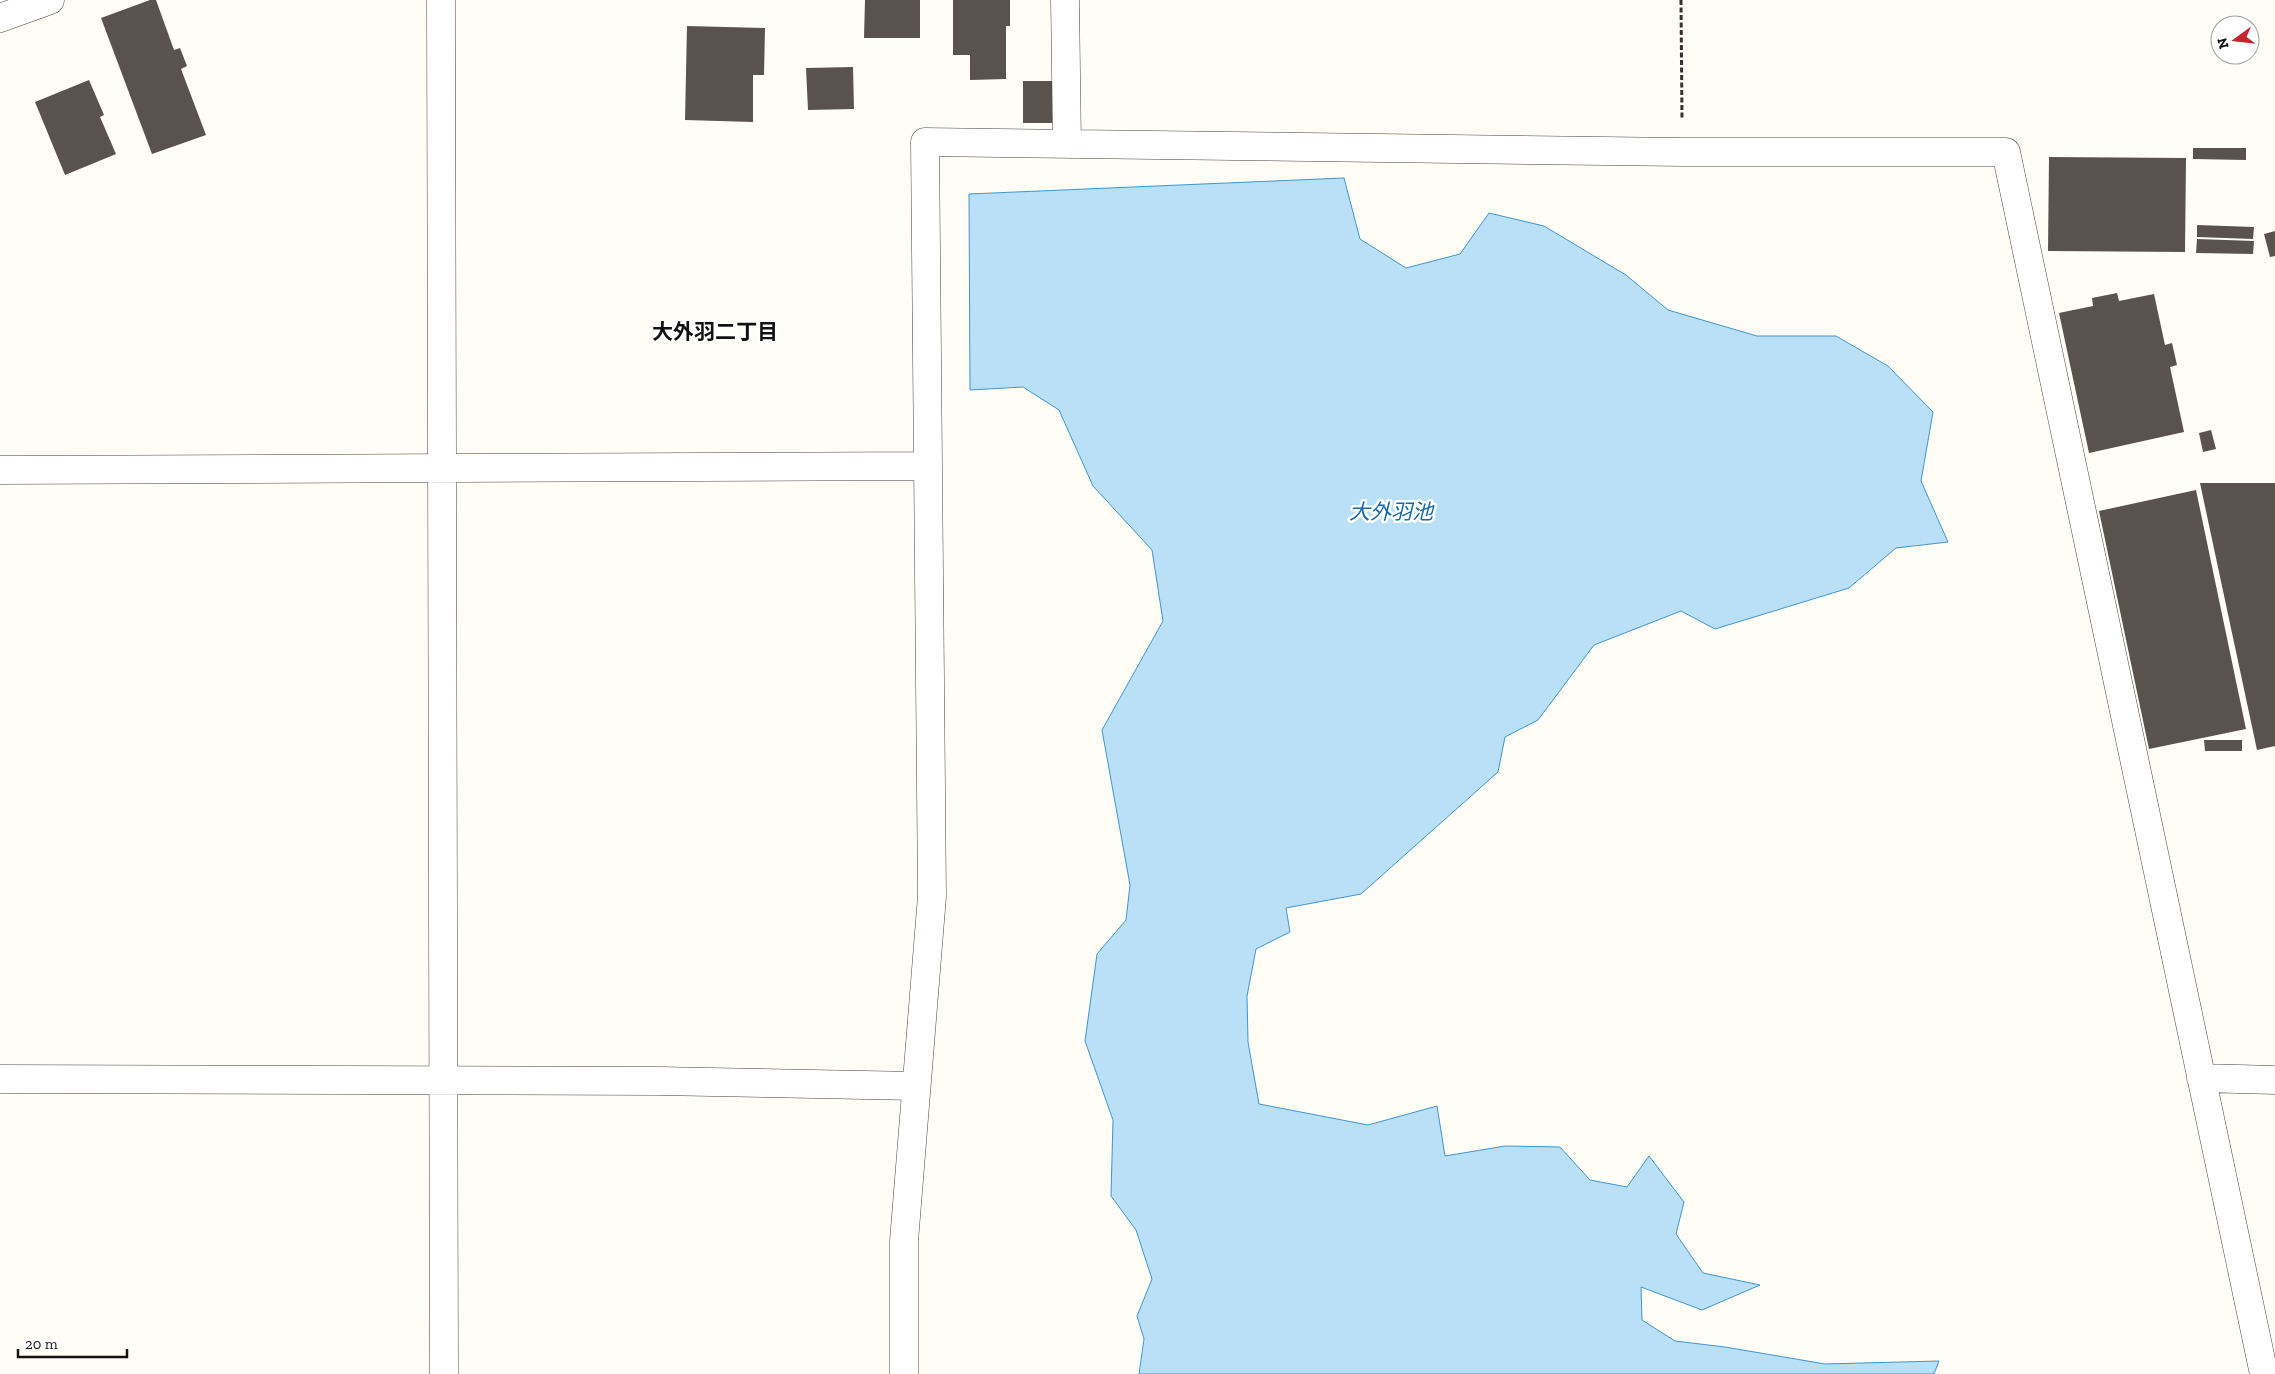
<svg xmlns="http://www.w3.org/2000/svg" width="2275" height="1374" font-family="'Zilla Slab','Noto Sans JP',serif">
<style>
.water{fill:#b9e0f7;stroke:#3f96cf}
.building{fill:#5a524d}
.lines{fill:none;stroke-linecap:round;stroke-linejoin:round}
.minor-casing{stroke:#444;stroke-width:29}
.path{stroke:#333;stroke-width:3;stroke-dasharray:5 2.5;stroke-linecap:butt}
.minor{stroke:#fff;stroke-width:28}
.labels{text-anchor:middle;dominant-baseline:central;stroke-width:5;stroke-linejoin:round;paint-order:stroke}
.neighbourhood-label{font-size:21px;font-weight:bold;fill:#111;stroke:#fff}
.water-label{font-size:21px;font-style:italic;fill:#1768a6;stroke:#fff}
</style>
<rect width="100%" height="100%" fill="#fffdf5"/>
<path class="water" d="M1344 178 1360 239 1406 268 1460 254 1489 213 1544 226 1626 275 1668 310 1757 336H1836L1888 366 1933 412 1921 481 1948 542 1896 548 1849 588 1715 629 1681 611 1594 645 1538 720 1505 737 1498 772 1361 894 1286 908 1290 932 1256 949 1247 996 1248 1042 1259 1104 1368 1125 1437 1106 1445 1156 1505 1146 1560 1147 1590 1180 1627 1187 1649 1156 1684 1202 1676 1234 1703 1273 1760 1285 1702 1310 1641 1287 1642 1320 1675 1341 1725 1347 1825 1364 1939 1361 1934 1374H1139L1144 1339 1137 1316 1152 1279 1136 1230 1111 1196 1113 1120 1085 1041 1097 954 1126 920 1130 885 1102 730 1163 621 1152 550 1093 486 1059 410 1023 387 970 390 969 194Z"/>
<path class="building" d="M150 0H156L174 50 180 48 187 66 181 69 206 135 152 154 101 18Z
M865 0H920V38H864Z
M953 0H1010V26H1006V79L970 80V55H953Z
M687 26 765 28 764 75H753V122L685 120Z
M853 67 854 109 808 110 806 68Z
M89 80 104 115 100 117 116 154 65 175 35 102Z
M1023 81H1053V123H1023Z
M2193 148H2246V160L2193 159Z
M2049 157 2186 158 2185 252 2048 251Z
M2197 225 2254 227 2253 239 2197 237Z
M2275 231V256L2270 257 2264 234Z
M2197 239 2254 241 2253 254 2196 253Z
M2117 293 2119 301 2154 294 2165 345 2172 343 2177 365 2170 367 2184 432 2089 453 2059 313 2093 306 2092 298Z
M2211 430 2216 449 2203 452 2199 433Z
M2200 483H2275V746L2257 750Z
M2196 490 2246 729 2149 749 2099 511Z
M2204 740H2242V751H2205Z"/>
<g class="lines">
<g class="minor-casing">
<path id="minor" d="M441 0 444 1374
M1065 0 1067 144
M0 18 50 0
M0 470 928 466
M2201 1078 2275 1080
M0 1079 658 1081 916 1086
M904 1374V1241L932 896 925 142 1682 152H2006L2264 1374"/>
</g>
<path class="path" d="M1681 0 1682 119"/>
<use href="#minor" class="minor"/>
</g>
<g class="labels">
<g class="neighbourhood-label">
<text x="715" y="331">大外羽二丁目</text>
</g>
<g class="water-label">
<text x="1391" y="511">大外羽池</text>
</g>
</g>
<g transform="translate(2235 40) rotate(255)"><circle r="24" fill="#ffffff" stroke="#a0a0a0"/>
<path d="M0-4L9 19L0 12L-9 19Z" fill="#c4262e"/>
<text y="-8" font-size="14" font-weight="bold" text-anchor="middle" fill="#111111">N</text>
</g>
<path d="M18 1349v8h109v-8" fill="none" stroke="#111111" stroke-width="2.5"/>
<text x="25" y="1349" font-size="15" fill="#111111" stroke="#ffffff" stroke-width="4" paint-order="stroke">20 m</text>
</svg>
